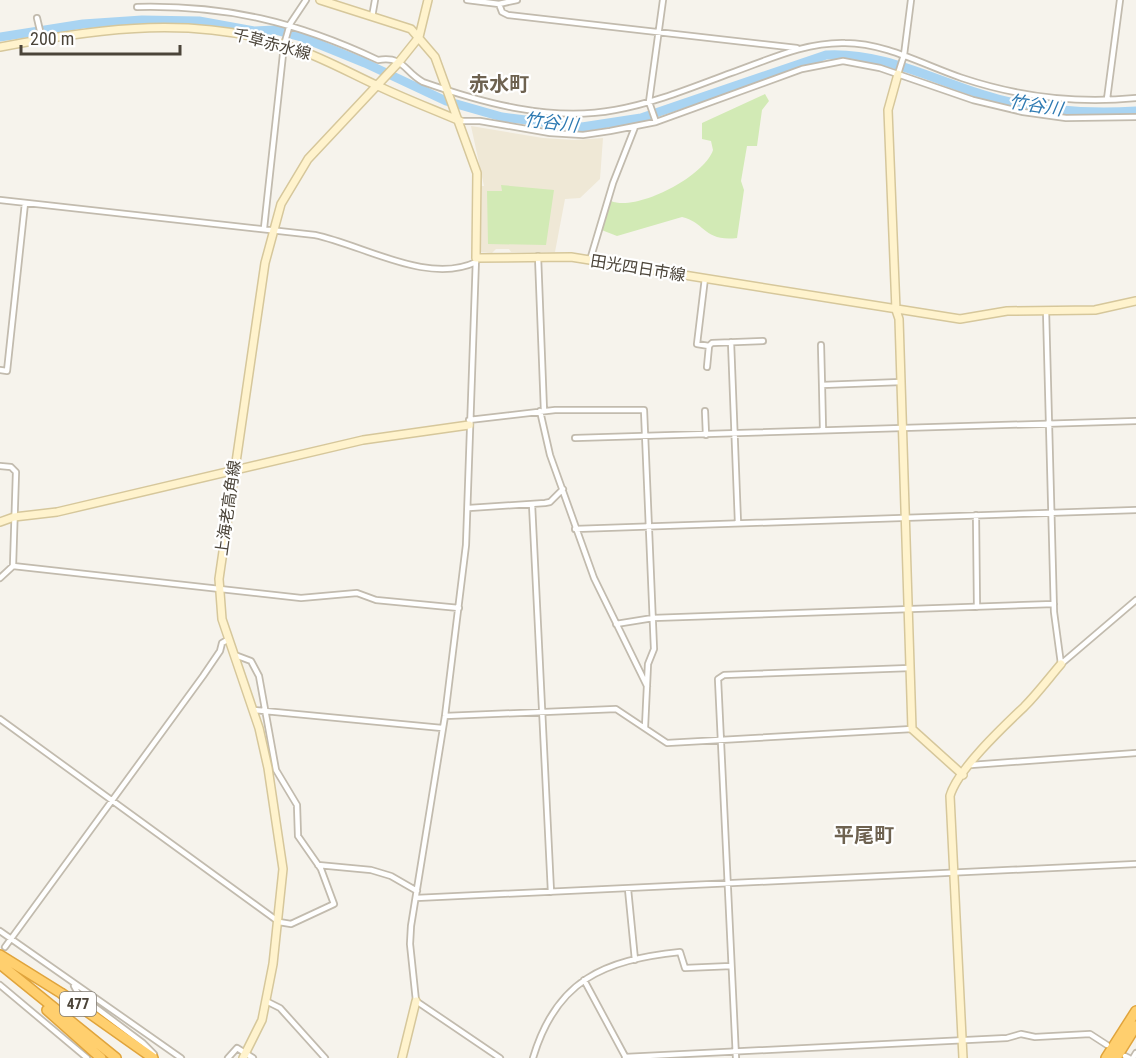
<svg xmlns="http://www.w3.org/2000/svg" width="1136" height="1058" font-family="'Roboto Condensed','Noto Sans JP',sans-serif">
<style>
.education{fill:#efe8d6}
.green{fill:#d2eab5}
.lines{fill:none;stroke-linecap:round;stroke-linejoin:round}
.river{stroke:#a9d4f2;stroke-width:9}
.street-casing{stroke:#c2bbae;stroke-width:8}
.secondary-casing{stroke:#d6c79b;stroke-width:10}
.highway-casing{stroke:#e0a43c;stroke-width:12}
.street{stroke:#fff;stroke-width:4.5}
.secondary{stroke:#fff3cd;stroke-width:7}
.highway{stroke:#ffcf6e;stroke-width:9}
.labels{text-anchor:middle;dominant-baseline:central;stroke-width:4.5;stroke-linejoin:round;paint-order:stroke}
.shield{fill:#fff;stroke:#817c74;stroke-width:1.5}
.shield-label{font-size:15px;font-weight:bold;fill:#4b4439}
.street-label{font-size:16px;fill:#4b4439;stroke:#fff}
.water-label{font-size:18px;font-style:italic;fill:#2e7ab2;stroke:#fff}
.quarter-label{font-size:20px;font-weight:bold;fill:#6e6250;stroke:#fff}
</style>
<rect width="100%" height="100%" fill="#f6f3ec"/>
<path class="education" d="M471 126 543 138 574 140 603 138 600 179 580 198 565 199 555 252H511L509 249H496L492 253 481 252 480 186H484Z"/>
<path class="green" d="M765 94 769 101 762 110 757 146H747L741 181 744 190 737 238C704 242 705 222 682 217L617 236 599 229 611 201C637 212 705 176 713 150L711 141 702 139V123Z
M501 185 554 190 546 245 488 244 487 191H502Z"/>
<g class="lines">
<path class="river" d="M0 37 83 24 142 20 199 21 254 31 275 30 301 37 365 63 446 101 502 117 582 127 641 118 826 55C881 52 929 78 981 94 1030 110 1085 114 1136 111"/>
<g class="street-casing">
<path id="street" d="M467 0 499 4 517 0
M499 4 502 12 508 15 797 48
M137 7C227 5 297 22 378 60 405 56 403 71 423 82 483 103 551 122 615 110 655 103 693 87 731 73 768 60 805 42 845 43 885 43 924 65 962 78 1019 97 1076 104 1136 98
M372 17 375 0
M37 18 42 39
M898 74 904 55 911 0
M1107 99 1120 0
M460 121H480L550 133 583 135 610 131 656 122 802 69 843 61 880 68 973 100 1023 112 1066 118 1136 117
M656 122 649 102 663 0
M0 200 315 235C363 245 428 285 476 262
M264 228 284 45 290 24 306 0
M538 256 544 411
M476 258 466 545 445 716 411 926 410 944 416 1001 500 1058
M590 260 613 183 635 127
M705 278 697 344 709 346 707 367
M1046 310 1054 612 1061 664
M731 342 738 523
M821 345 822 385
M709 346 712 343 763 341
M0 370 7 371 25 203
M540 411 550 455 594 578 647 686
M705 411 706 435
M469 420 555 410H644L654 649 648 664 645 727
M823 430 822 385 901 382
M575 438 1136 421
M0 466 11 467 16 472 13 566 0 578
M532 504 551 892
M469 508 545 503 550 502 563 489
M976 515 977 607
M575 529 1136 510
M13 566 301 598 357 593 376 600 459 608
M616 624 653 618 1054 604
M1061 664 1136 600
M254 710 442 728
M445 716 616 709 667 743 912 729
M0 719 279 922 291 924 334 904 321 869 298 836 297 805 276 770 259 676 251 661 235 655
M971 765 1136 753
M318 865 371 870 391 876 417 891
M628 889 635 960
M416 898 1136 864
M0 931 181 1058
M5 947 203 676 220 651 222 643 229 639
M584 980 626 1058
M0 985 87 1058
M74 986 79 995 143 1043 154 1054
M266 1001 280 1008 325 1058
M1125 1056 1129 1058
M625 1057 1007 1038 1021 1034 1035 1037 1090 1034 1107 1045
M228 1058 237 1048 253 1058
M533 1058C556 980 604 960 680 952L685 968 731 966
M736 1058 718 679 724 675 910 668
M1133 1058 1136 1053"/>
</g>
<g class="secondary-casing">
<path id="secondary" d="M320 0 411 29 435 57 477 173 476 258 571 257 960 319 1007 311 1095 310 1136 301
M0 47C100 28 199 14 297 49 325 59 350 73 376 85 403 98 432 109 460 121
M898 74 888 110 896 310 899 319 912 729 963 775
M0 522 14 517 57 512 363 440 469 425
M243 1058 262 1020 273 964 283 869 268 768 259 728 222 619 219 579 265 263 281 204 308 159 399 62 419 37 428 0
M402 1058 416 1001
M963 1058 950 796C957 770 1004 726 1024 707 1037 694 1049 678 1061 664"/>
</g>
<g class="highway-casing">
<path id="highway" d="M0 955 61 993 153 1058
M0 964 116 1058
M47 1010 101 1058
M1106 1058 1136 1011
M1116 1058 1136 1026"/>
</g>
<use href="#street" class="street"/>
<use href="#secondary" class="secondary"/>
<use href="#highway" class="highway"/>
</g>
<g class="labels">
<rect class="shield" x="60" y="992" width="36" height="24" rx="4.5"/>
<g class="shield-label">
<text x="78" y="1004">477</text>
</g>
<g class="street-label">
<text transform="translate(272 44) rotate(15)">千草赤水線</text>
<text transform="translate(638 268) rotate(9)">田光四日市線</text>
<text transform="translate(228 508) rotate(-82)">上海老高角線</text>
</g>
<g class="water-label">
<text transform="translate(1036 105) rotate(9)">竹谷川</text>
<text transform="translate(551 122) rotate(7)">竹谷川</text>
</g>
<g class="quarter-label">
<text x="499" y="84">赤水町</text>
<text x="864" y="835">平尾町</text>
</g>
</g>
<path d="M21 45v9h159v-9" fill="none" stroke="#4b4439" stroke-width="3"/>
<text x="30" y="45" font-size="18" fill="#4b4439" stroke="#ffffff" stroke-width="4.5" paint-order="stroke">200 m</text>
</svg>
